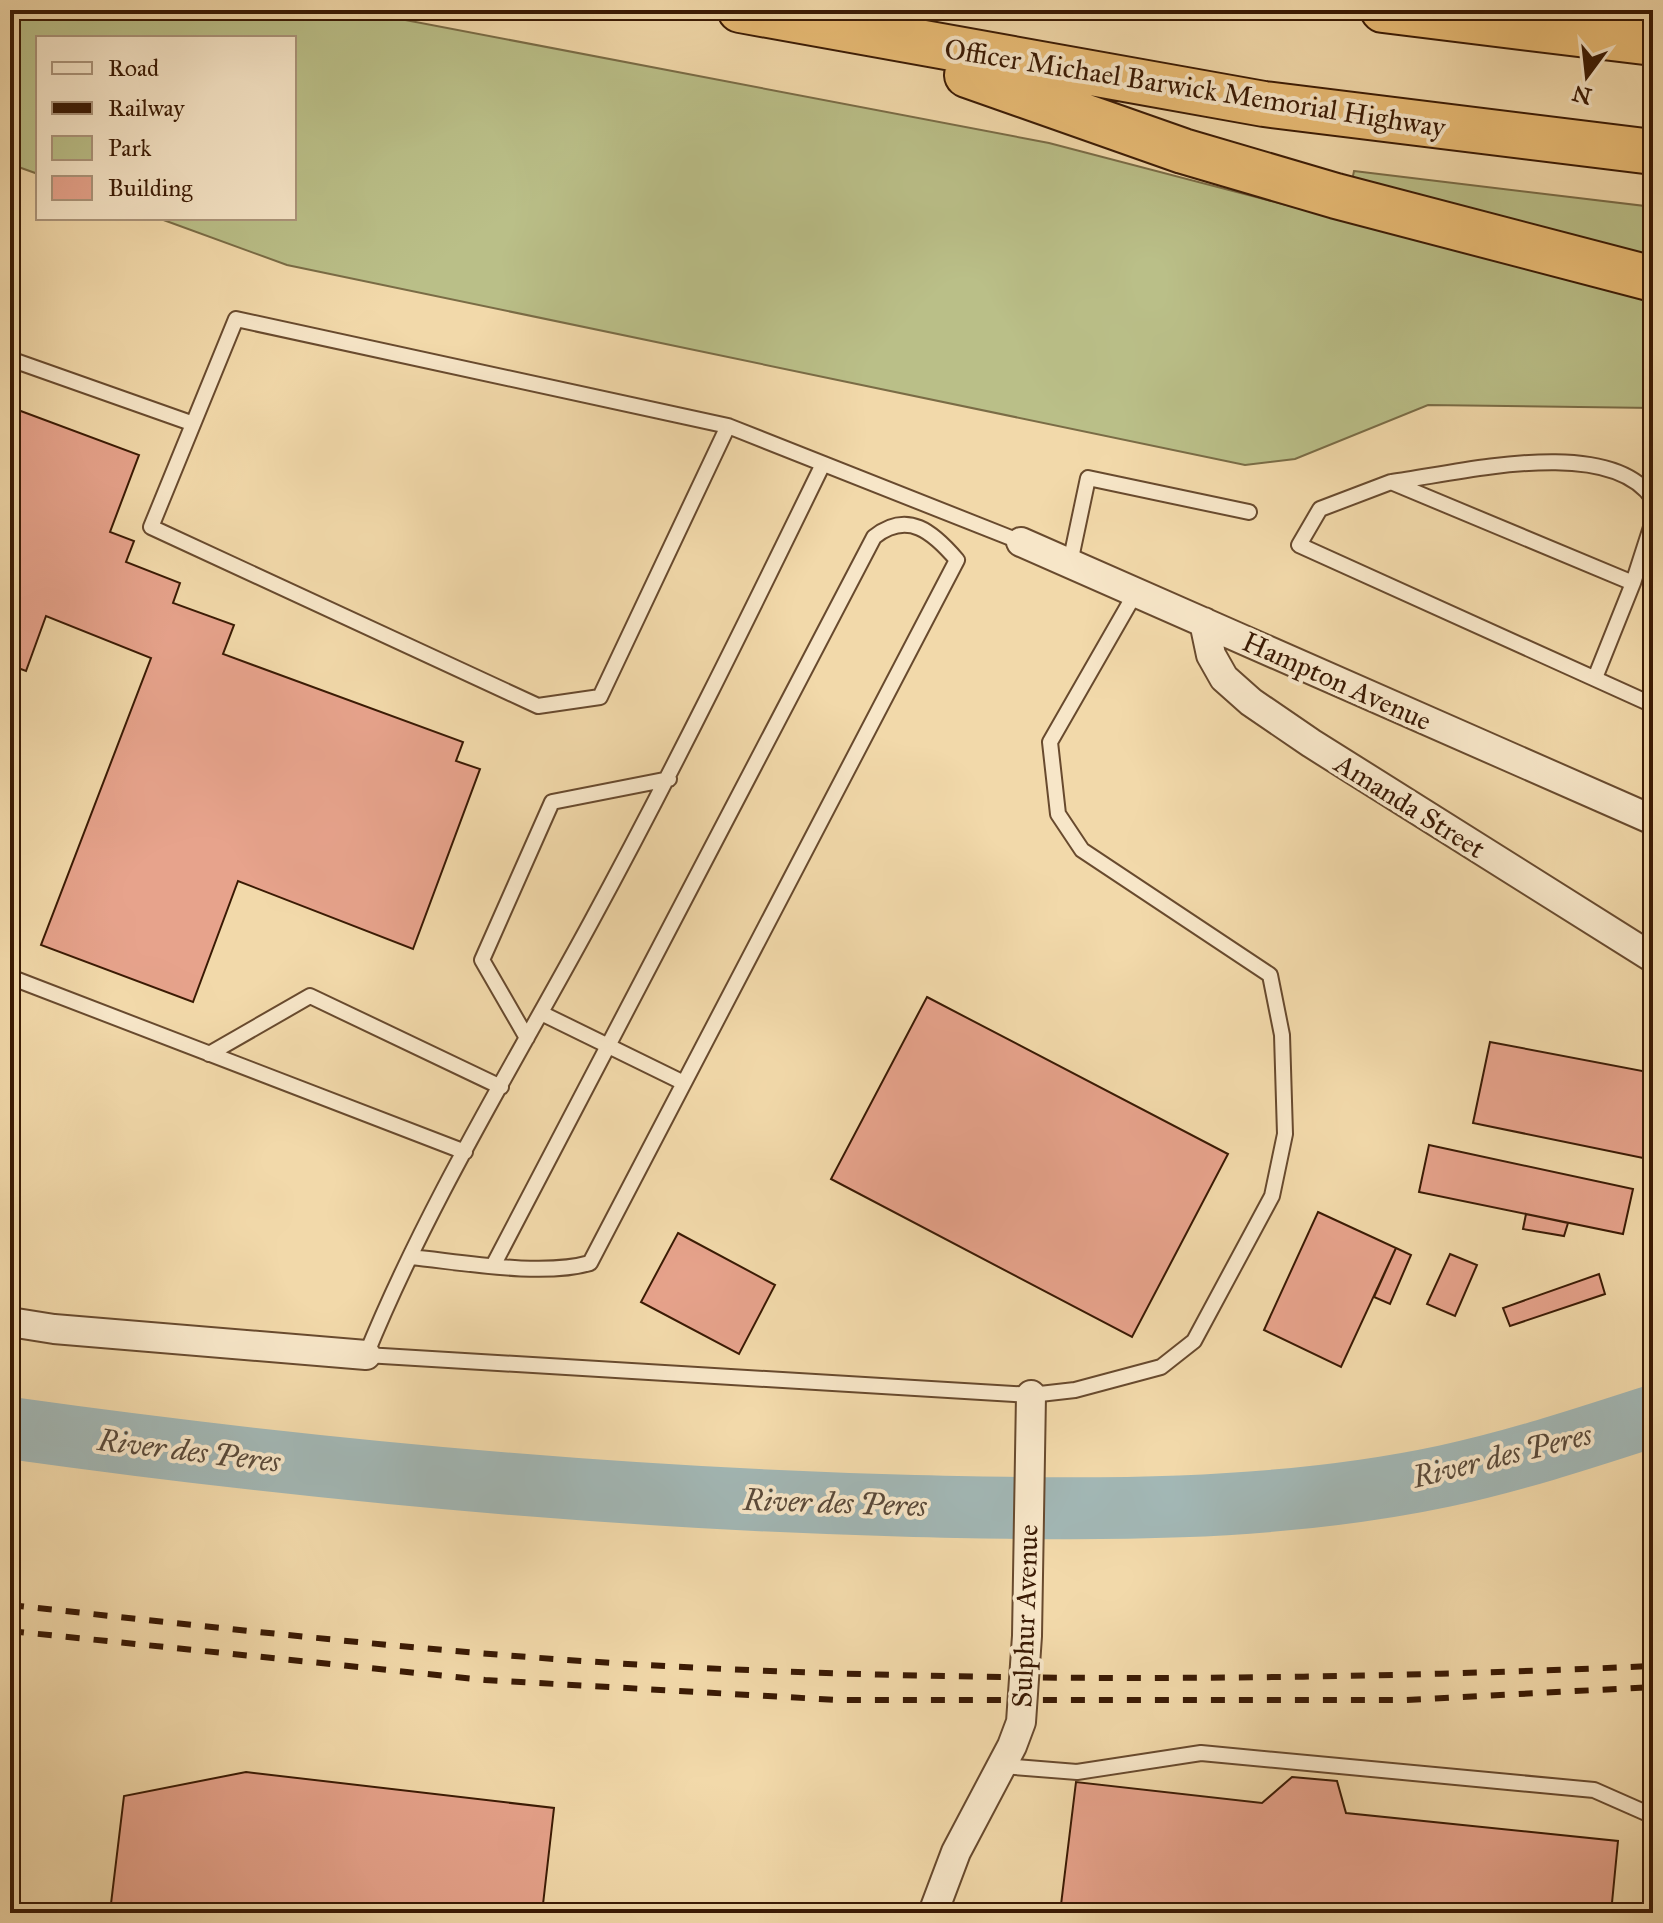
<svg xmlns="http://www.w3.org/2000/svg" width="1663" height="1923" font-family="'IM FELL Great Primer',serif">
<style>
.green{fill:#babf88;stroke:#7a6c46;stroke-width:2}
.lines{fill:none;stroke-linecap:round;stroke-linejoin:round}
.river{stroke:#a2b7b5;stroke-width:62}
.building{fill:#e7a38c;stroke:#3a1a04;stroke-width:2}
.lane-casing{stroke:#684a2e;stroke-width:18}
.street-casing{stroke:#684a2e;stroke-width:32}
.highway-casing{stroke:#3a1a04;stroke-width:48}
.lane{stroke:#f7e6c8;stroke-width:14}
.street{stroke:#f7e6c8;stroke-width:28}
.highway{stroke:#e9bc75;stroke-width:44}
.rail{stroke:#3a1a04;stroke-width:6;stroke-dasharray:14 14;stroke-linecap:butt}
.labels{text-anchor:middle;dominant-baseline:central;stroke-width:8;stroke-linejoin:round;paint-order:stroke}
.street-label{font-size:28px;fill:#3a1a04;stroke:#f7e6c8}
.water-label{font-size:30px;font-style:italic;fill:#594939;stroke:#f7e6c8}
</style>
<rect width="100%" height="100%" fill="#f2d9aa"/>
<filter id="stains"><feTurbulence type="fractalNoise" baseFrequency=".0025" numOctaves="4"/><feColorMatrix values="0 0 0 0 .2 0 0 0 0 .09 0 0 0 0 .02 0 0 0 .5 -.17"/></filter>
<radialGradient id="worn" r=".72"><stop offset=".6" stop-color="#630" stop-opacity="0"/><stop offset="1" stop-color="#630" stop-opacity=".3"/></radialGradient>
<path class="green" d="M10 10H353L1049 143 1653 301V408L1428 405 1295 459 1245 465 287 265 158 218H294V38H38V174L10 164Z
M1354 171 1653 207V258L1352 181Z
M10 1903 103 1913H10Z"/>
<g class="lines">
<path class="river" d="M10 1428C310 1470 611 1498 914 1506 1090 1510 1271 1513 1445 1476 1515 1461 1585 1438 1653 1416"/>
</g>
<path class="building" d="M10 407 139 455 110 532 134 541 126 562 180 583 173 603 234 625 223 654 463 742 456 761 480 769 413 949 238 881 193 1002 41 945 151 658 46 616 26 671 10 665Z
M927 997 1228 1154 1132 1337 831 1179Z
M1490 1042 1653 1073V1160L1473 1123Z
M1429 1145 1633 1189 1623 1234 1419 1192Z
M1318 1212 1396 1248 1341 1367 1264 1330Z
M1526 1214 1568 1223 1564 1236 1523 1229Z
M678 1233 775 1285 739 1354 641 1302Z
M1396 1248 1411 1255 1390 1304 1374 1297Z
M1450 1254 1477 1265 1455 1316 1427 1304Z
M1599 1274 1605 1294 1510 1326 1503 1308Z
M246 1772 554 1808 542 1913 110 1912 124 1796Z
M1292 1777 1337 1781 1346 1813 1618 1841 1611 1913H1060L1076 1782 1262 1803Z"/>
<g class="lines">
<g class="lane-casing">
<path id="lane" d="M10 359 191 423
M728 426 600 697 538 706 151 527 236 319 728 426 1021 542
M823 464C748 618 673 771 591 922 514 1064 427 1205 366 1355L1031 1395 1075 1390 1161 1367 1194 1341 1272 1196 1285 1134 1282 1035 1270 975 1082 850 1058 814 1050 742 1136 592
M1392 482C1460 473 1609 434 1653 499
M1070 563 1088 478 1249 512
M1633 583 1653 521
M1595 678 1633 583 1391 482 1320 509 1299 545 1653 705
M10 977 465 1152
M541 1013 684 1083
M527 1038 482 960 552 802 669 779
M209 1054 310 996 501 1087
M410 1257C461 1262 542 1277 590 1263L957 560C933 532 908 510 874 537L494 1264
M1002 1766 1077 1772 1201 1753 1594 1790 1653 1816"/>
</g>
<g class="street-casing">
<path id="street" d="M1021 542 1653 820
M1204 622 1211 655 1224 678 1251 702 1311 743 1653 958
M10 1322 54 1329 366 1355
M933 1913 956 1852 1012 1746 1021 1722 1027 1636 1031 1395"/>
</g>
<g class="highway-casing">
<path id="highway" d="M740 10 1264 104 1653 152
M1383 10 1653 43
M967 75 1183 151 1336 196 1653 279"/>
</g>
<use href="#lane" class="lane"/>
<use href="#street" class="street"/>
<use href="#highway" class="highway"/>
<path class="rail" d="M10 1605C240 1630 470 1657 702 1668 1019 1683 1336 1680 1653 1666
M10 1631 485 1680 838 1700H1405L1653 1687"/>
</g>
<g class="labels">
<g class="street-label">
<text transform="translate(1195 88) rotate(9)">Officer Michael Barwick Memorial Highway</text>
<text transform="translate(1337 681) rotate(24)">Hampton Avenue</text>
<text transform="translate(1410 806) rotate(32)">Amanda Street</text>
<text transform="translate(1025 1616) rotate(-88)">Sulphur Avenue</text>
</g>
<g class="water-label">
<text transform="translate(189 1451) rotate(7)">River des Peres</text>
<text transform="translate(1502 1456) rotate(-14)">River des Peres</text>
<text transform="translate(835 1503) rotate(2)">River des Peres</text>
</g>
</g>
<rect width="1663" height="1923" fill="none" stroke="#f2d9aa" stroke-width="40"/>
<rect x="12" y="12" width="1639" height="1899" fill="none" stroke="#3a1a04" stroke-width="4"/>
<rect x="20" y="20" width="1623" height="1883" fill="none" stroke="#3a1a04" stroke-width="2"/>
<rect x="36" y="36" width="260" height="184" fill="#f7e6c8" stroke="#ab947a" stroke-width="2"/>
<rect x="52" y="62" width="40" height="12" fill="#f7e6c8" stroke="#ab947a" stroke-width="2"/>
<text x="108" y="76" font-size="24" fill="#3a1a04">Road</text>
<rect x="52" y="102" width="40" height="12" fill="#3a1a04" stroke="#ab947a" stroke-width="2"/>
<text x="108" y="116" font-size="24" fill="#3a1a04">Railway</text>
<rect x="52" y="136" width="40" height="24" fill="#babf88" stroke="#ab947a" stroke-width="2"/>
<text x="108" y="156" font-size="24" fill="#3a1a04">Park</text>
<rect x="52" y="176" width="40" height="24" fill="#e7a38c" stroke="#ab947a" stroke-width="2"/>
<text x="108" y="196" font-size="24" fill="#3a1a04">Building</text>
<g transform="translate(1587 76) rotate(195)" stroke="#f7e6c8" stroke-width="6" paint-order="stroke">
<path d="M0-6L14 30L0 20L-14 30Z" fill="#3a1a04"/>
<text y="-12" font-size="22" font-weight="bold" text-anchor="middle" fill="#3a1a04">N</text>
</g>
<rect width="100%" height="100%" filter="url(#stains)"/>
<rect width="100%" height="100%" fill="url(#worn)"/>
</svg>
